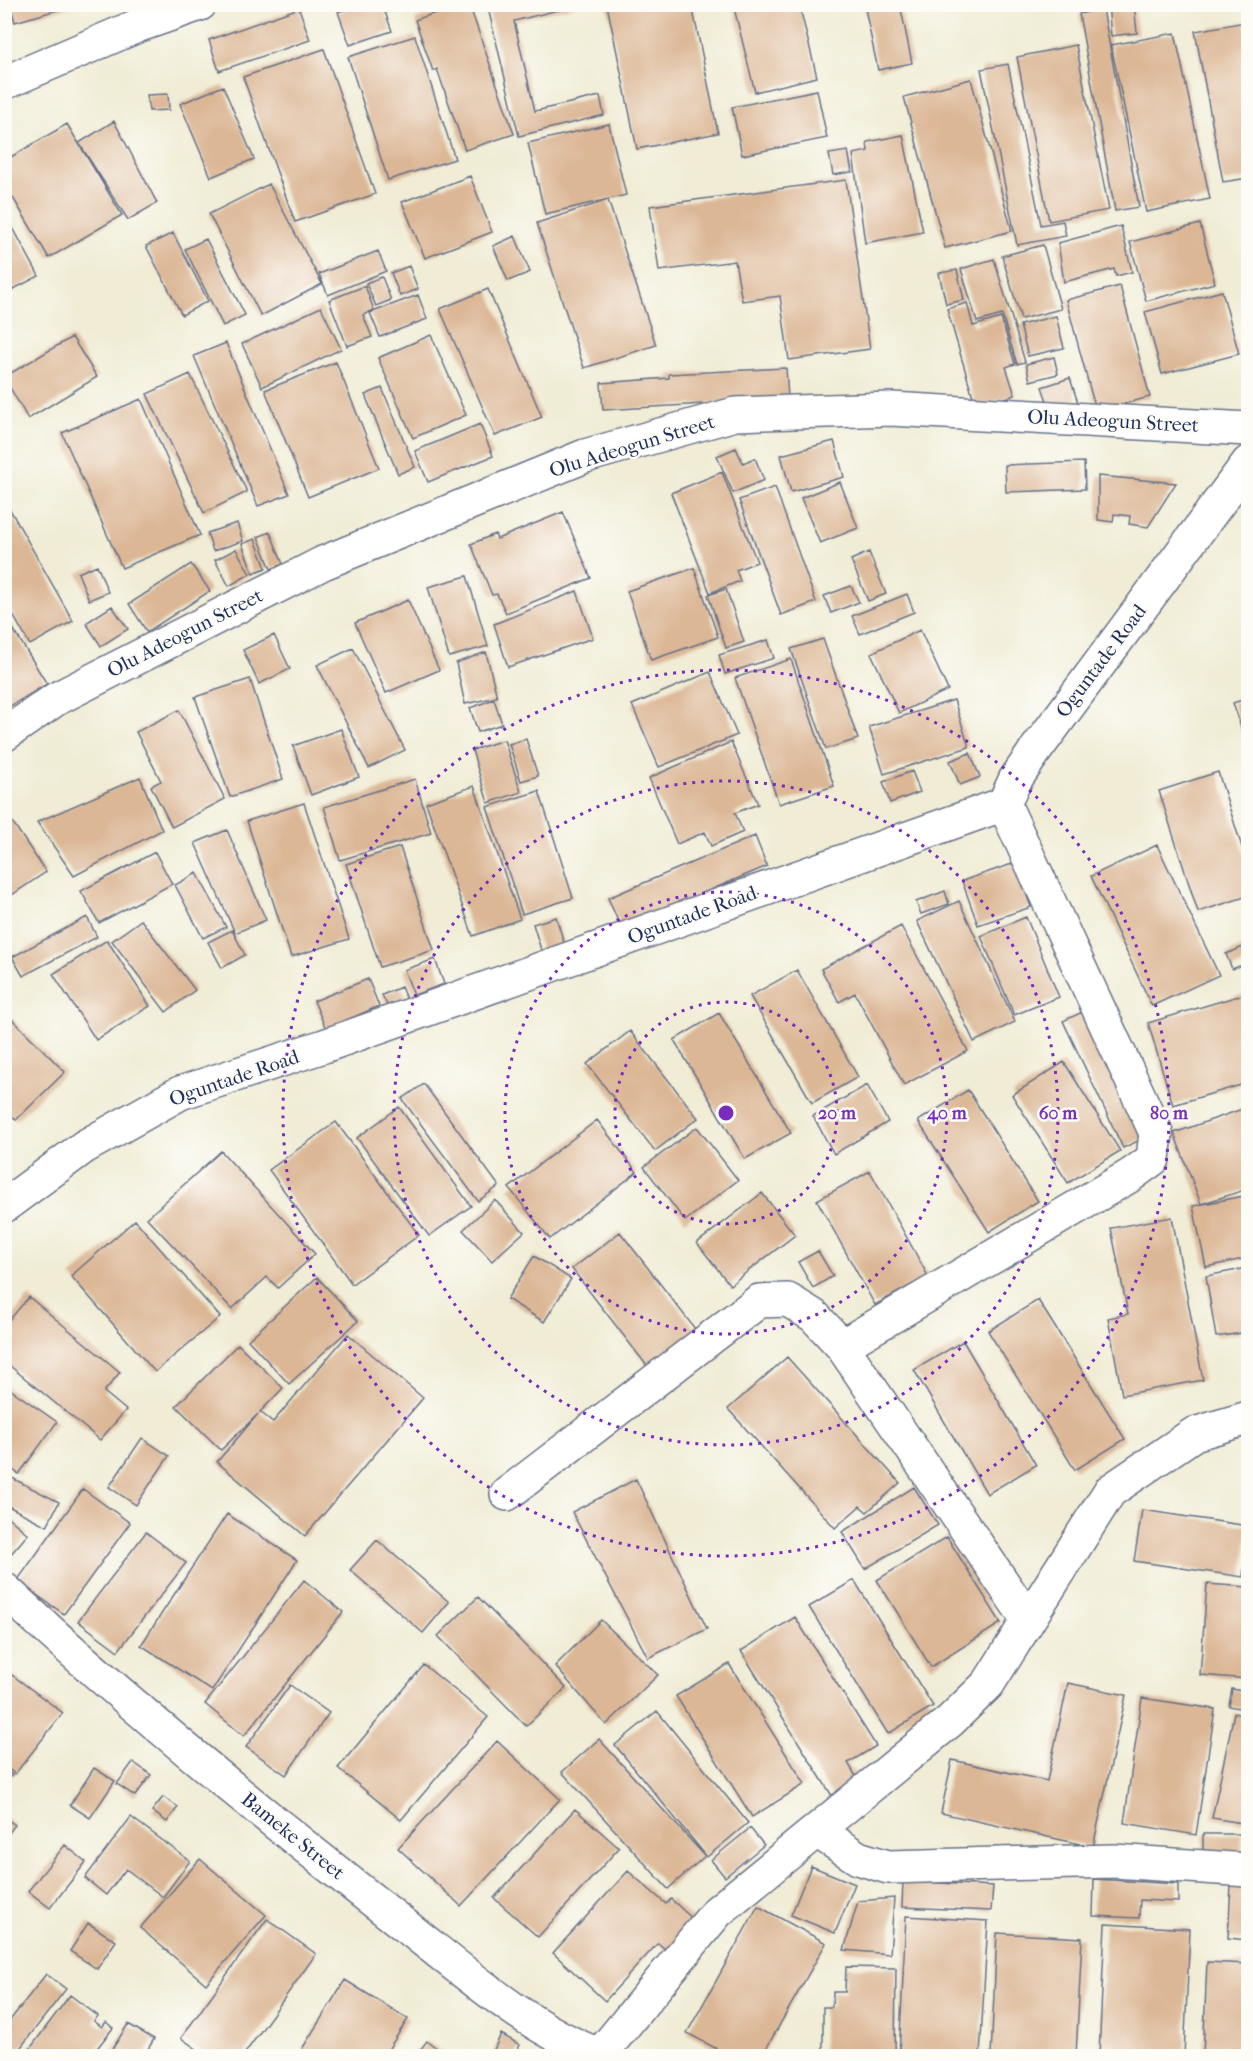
<svg xmlns="http://www.w3.org/2000/svg" width="1253" height="2061" font-family="'IM FELL French Canon',serif">
<style>
.building{fill:#dcb796}
.lines{fill:none;stroke-linecap:round;stroke-linejoin:round}
.minor-casing{stroke:#667188;stroke-width:36}
.minor{stroke:#fff;stroke-width:33}
.ring{fill:none;stroke:#7b2cbf;stroke-width:3;stroke-dasharray:3 6}
.labels{text-anchor:middle;dominant-baseline:central;stroke-width:5;stroke-linejoin:round;paint-order:stroke}
.street-label{font-size:20px;fill:#1b2f5e;stroke:#fdfcf7}
.centre{fill:#7b2cbf;stroke:#fdfcf7;stroke-width:3}
.ring-label{font-size:18px;text-anchor:middle;font-weight:bold;fill:#7b2cbf;stroke:#fdfcf7;stroke-width:5;stroke-linejoin:round;paint-order:stroke}
</style>
<rect width="100%" height="100%" fill="#fdfcf7"/>
<filter id="ink" filterUnits="userSpaceOnUse"><feTurbulence type="fractalNoise" baseFrequency=".0167" numOctaves="2"/><feDisplacementMap in="SourceGraphic" scale="12" xChannelSelector="R" yChannelSelector="G"/><feConvolveMatrix kernelMatrix="1 2 1 2 8 2 1 2 1" color-interpolation-filters="sRGB"/></filter>
<filter id="wash" filterUnits="userSpaceOnUse"><feTurbulence type="fractalNoise" baseFrequency=".008" numOctaves="4" result="noise"/><feDisplacementMap in="SourceGraphic" scale="24" xChannelSelector="R" yChannelSelector="G"/><feGaussianBlur stdDeviation="1.35" result="paint"/><feColorMatrix in="noise" values="0 0 0 0 0 0 0 0 0 0 0 0 0 0 0 0 0 1.4 0 .05"/><feComposite in="paint" operator="in"/></filter>
<g filter="url(#wash)">
<rect width="100%" height="100%" fill="#f0ecd5"/>
<g id="blocks">
<path class="building" d="M10 4H74L75 5 15 22Z
M359 4H382L392 31 350 45 338 12Z
M462 4H469L514 134 465 150 437 69 433 71 415 20Z
M487 4H582L514 21 535 111 600 96 604 115 519 136Z
M733 4H799L817 77 755 92Z
M864 4H900L912 63 878 70Z
M1108 4H1134L1137 33 1111 36Z
M607 5H692L718 133 637 149Z
M299 8 310 40 219 71 209 40Z
M1103 9 1139 207 1115 211 1079 14Z
M1245 22 1248 42V178L1223 182 1195 31Z
M1175 33 1210 199 1146 212 1111 45Z
M415 36 455 159 388 180 348 57Z
M1076 45 1109 210 1049 221 1017 57Z
M324 49 375 194 295 222 243 77Z
M1008 64 1041 225 1063 221 1066 236 1017 245 981 69Z
M971 79 1012 231 945 248 904 97Z
M223 86 254 159 211 177 180 104Z
M817 90 827 138 742 155 732 107Z
M168 94 169 110 149 111 147 95Z
M114 121 157 203 128 220 79 143Z
M67 124 122 215 49 258 4 183V161Z
M609 124 626 195 545 214 528 143Z
M903 135 923 232 865 243 853 154 868 151 867 142Z
M848 151 852 172 833 175 829 154Z
M470 176 492 232 425 258 402 202Z
M846 180 870 349 789 360 780 296 742 301 735 261 659 271 650 206Z
M269 184 322 284 261 316 209 214Z
M608 200 656 345 584 368 537 223Z
M4 211 39 276 4 294Z
M1200 224 1215 283 1146 301 1130 242Z
M1121 226 1132 272 1116 276 1114 269 1064 282 1058 243Z
M173 233 208 301 182 315 146 246Z
M515 236 530 272 508 281 493 246Z
M206 239 245 315 223 326 185 249Z
M1043 245 1061 309 1021 319 1002 256Z
M378 251 386 271 328 295 319 274Z
M994 259 1025 362 1017 364 1002 315 977 322 961 269Z
M409 266 418 289 400 296 391 273Z
M957 270 964 300 946 304 939 273Z
M382 277 391 300 376 306 366 283Z
M365 286 374 310 363 315 372 337 347 346 329 300Z
M1120 286 1150 397 1096 411 1066 300Z
M488 289 542 417 495 436 440 309Z
M1222 291 1239 354 1162 374 1145 312Z
M418 295 427 319 380 337 370 313Z
M967 303 973 326 1001 318 1015 364 1006 367 1015 395 976 407 947 309Z
M321 307 341 349 262 387 242 344Z
M1056 316 1064 348 1028 356 1020 325Z
M431 335 466 415 413 438 378 358Z
M72 337 97 377 28 419 4 377Z
M226 343 289 494 258 506 194 356Z
M1054 357 1058 374 1030 381 1026 364Z
M336 362 379 468 308 497 265 390Z
M786 368 788 399 603 410 601 383 669 378V374Z
M190 374 247 492 204 513 147 394Z
M1070 378 1078 403 1051 412 1042 387Z
M382 388 415 467 398 474 365 395Z
M141 399 200 535 122 568 62 433Z
M480 424 493 456 428 482 415 451Z
M834 441 844 477 791 492 781 455Z
M736 448 743 463 755 458 764 480 733 493 717 456Z
M1084 462 1085 489 1006 492 1005 465Z
M722 472 757 562 736 570 740 581 710 593 671 493Z
M1098 476 1176 483 1148 527 1129 524 1130 516 1114 514 1113 522 1098 520Z
M840 482 858 528 820 543 801 498Z
M775 487 816 602 781 615 739 500Z
M4 499 73 621 30 645 4 599Z
M563 512 591 578 506 613 497 594 492 595 471 544 495 534 497 539Z
M237 523 243 541 213 551 207 533Z
M270 532 283 564 271 569 258 537Z
M255 539 266 568 253 573 242 544Z
M236 549 250 574 229 586 215 560Z
M869 552 886 594 868 601 851 560Z
M191 564 210 591 147 632 129 604Z
M97 565 108 592 89 600 78 573Z
M694 568 718 637 651 660 627 591Z
M467 576 488 646 449 657 428 587Z
M851 586 859 602 831 613 824 596Z
M726 589 744 642 726 648 708 595Z
M577 591 593 638 508 667 494 624Z
M907 594 914 612 860 634 852 616Z
M408 600 439 670 386 693 355 623Z
M112 606 128 629 101 646 86 623Z
M4 614 47 684 4 710Z
M920 630 948 690 899 713 871 653Z
M274 635 290 669 259 684 243 650Z
M823 639 858 739 826 749 791 649Z
M768 640 774 658 725 674 719 655Z
M353 648 405 750 369 768 317 665Z
M486 652 497 697 465 704 456 663Z
M791 659 834 786 779 804 735 678Z
M710 672 737 735 659 767 632 705Z
M250 679 283 779 230 797 195 697Z
M1248 698V749L1233 703Z
M494 699 502 724 478 732 470 708Z
M954 700 969 747 884 774 869 727Z
M179 710 225 799 172 827 151 786 161 781 136 732Z
M341 729 359 777 311 795 293 746Z
M526 739 538 776 521 781 509 744Z
M504 740 521 792 488 803 472 750Z
M731 742 758 804 735 813 743 832 711 846 705 832 677 844 649 778Z
M970 753 980 777 960 785 950 761Z
M912 771 920 792 890 803 883 782Z
M1218 772 1248 866V896L1198 912 1159 791Z
M140 777 162 830 74 876 37 822Z
M415 779 431 833 340 860 324 807Z
M474 786 520 919 473 936 426 803Z
M539 791 573 898 522 914 487 807Z
M304 803 349 939 291 957 247 821Z
M9 817 46 872 4 900V820Z
M227 830 266 920 235 933 195 843Z
M755 836 767 866 621 928 608 898Z
M1157 845 1219 975 1152 1006 1091 876Z
M400 847 434 950 380 967 346 864Z
M155 852 172 884 99 923 81 891Z
M1015 863 1031 907 978 925 962 881Z
M197 873 226 927 203 938 175 885Z
M945 891 949 904 921 914 916 902Z
M959 901 1015 1022 974 1042 917 921Z
M87 917 97 937 23 976 12 957Z
M556 917 565 946 542 953 533 924Z
M1026 917 1059 997 1014 1015 981 936Z
M141 920 195 990 166 1012 112 941Z
M901 926 968 1051 904 1085 855 993 839 1002 821 969Z
M232 930 245 955 222 968 208 942Z
M107 940 150 1006 96 1040 53 974Z
M1248 945V963L1232 969 1226 954Z
M435 959 444 984 414 995 404 970Z
M797 970 858 1077 812 1103 750 996Z
M368 979 379 1006 326 1029 314 1001Z
M401 987 407 1001 389 1009 382 995Z
M1248 993V1083L1173 1105 1148 1023Z
M1091 1008 1151 1135 1123 1148 1063 1021Z
M4 1011 65 1072 16 1120 4 1108Z
M719 1013 791 1133 745 1159 674 1040Z
M630 1031 698 1118 655 1151 587 1064Z
M1064 1062 1120 1151 1068 1183 1012 1095Z
M424 1084 499 1186 478 1201 402 1099Z
M867 1085 888 1122 834 1154 813 1116Z
M968 1090 1038 1201 989 1232 918 1121Z
M399 1107 471 1206 429 1236 357 1138Z
M1248 1107V1189L1201 1204 1174 1133Z
M597 1120 637 1172 550 1239 509 1188Z
M336 1122 419 1235 352 1284 269 1170Z
M697 1127 738 1180 685 1221 644 1167Z
M221 1151 315 1254 278 1288 267 1277 232 1309 147 1218Z
M870 1171 928 1276 875 1305 817 1200Z
M762 1193 795 1235 730 1285 697 1243Z
M1244 1196 1248 1217V1258L1206 1267 1193 1206Z
M495 1200 524 1232 492 1261 463 1230Z
M1172 1217 1203 1380 1122 1395 1108 1318 1128 1314 1111 1228Z
M135 1220 220 1317 155 1372 71 1276Z
M620 1232 699 1334 651 1371 572 1269Z
M818 1251 833 1276 813 1288 798 1262Z
M534 1256 571 1279 544 1322 507 1299Z
M1248 1268V1332L1216 1337 1206 1276Z
M317 1277 358 1321 289 1384 248 1340Z
M29 1297 120 1372 104 1392 126 1410 100 1440 4 1361V1326Z
M1038 1300 1125 1439 1075 1470 988 1331Z
M348 1334 423 1398 305 1536 217 1462 258 1414 221 1450 176 1406 238 1344 283 1388 260 1412 273 1422Z
M963 1341 1036 1465 987 1494 914 1370Z
M787 1357 900 1483 867 1512 860 1506 835 1528 728 1409Z
M4 1385 57 1422 19 1474 4 1464Z
M142 1438 169 1456 136 1505 109 1487Z
M10 1477 59 1502 47 1526 4 1504V1487Z
M636 1479 707 1629 648 1658 572 1512Z
M914 1487 938 1525 865 1569 842 1532Z
M83 1489 130 1523 64 1614 17 1581Z
M1142 1510 1248 1526 1243 1577 1134 1561Z
M4 1514 28 1534 4 1562Z
M227 1514 297 1560 212 1691 141 1645Z
M146 1532 186 1563 118 1651 78 1621Z
M947 1537 1001 1623 931 1667 877 1580Z
M377 1540 449 1602 423 1633 350 1570Z
M304 1580 343 1612 244 1736 205 1704Z
M854 1580 933 1706 888 1734 809 1607Z
M1207 1584 1248 1587V1679L1200 1675Z
M478 1597 566 1688 526 1726 438 1636Z
M795 1617 876 1746 848 1763 860 1783 834 1799 741 1651Z
M601 1620 658 1675 606 1725 555 1666Z
M729 1664 805 1784 752 1817 676 1696Z
M424 1665 488 1717 401 1820 338 1768Z
M12 1675 63 1713 15 1774 4 1766V1684Z
M1068 1683 1126 1695 1093 1847 941 1813 952 1760 1047 1781Z
M290 1685 329 1713 286 1775 246 1747Z
M1232 1689 1248 1692V1710L1229 1706Z
M1142 1698 1215 1709 1196 1835 1124 1823Z
M657 1711 748 1823 707 1857 615 1745Z
M1234 1713 1248 1716V1824L1212 1818Z
M599 1739 705 1856 668 1889 562 1772Z
M497 1741 560 1799 461 1906 398 1848Z
M133 1762 151 1775 135 1796 117 1784Z
M94 1768 115 1781 90 1818 70 1805Z
M4 1769 12 1775 4 1785Z
M163 1797 178 1807 167 1822 152 1811Z
M575 1809 619 1848 538 1937 494 1898Z
M4 1817 15 1825 4 1839Z
M131 1817 190 1861 163 1897 126 1869 106 1895 85 1878Z
M750 1828 764 1845 725 1877 711 1860Z
M1203 1834H1242V1853L1203 1852Z
M65 1845 86 1862 50 1908 28 1891Z
M200 1859 266 1915 206 1984 140 1928Z
M811 1866 855 1884 835 1933 791 1915Z
M628 1871 666 1904 671 1899 697 1923 669 1953 658 1943 605 2001 553 1953Z
M1094 1879 1178 1884V1902L1140 1900 1139 1918 1093 1916Z
M903 1881 993 1886 991 1911 902 1907Z
M1231 1885 1248 1887V1940L1228 1938Z
M894 1898 890 1954 844 1950 858 1901Z
M758 1906 826 1943 762 2056H730L687 2033Z
M906 1916 988 1921 980 2056H899Z
M267 1919 316 1954 243 2056H207L181 2038Z
M88 1923 116 1941 97 1969 70 1951Z
M1105 1924 1190 1929 1184 2056H1099Z
M997 1933 1082 1938 1076 2056H991Z
M1207 1962 1248 1964V2056H1203Z
M846 1967 896 1968 895 2054H823V2007H832L833 1992H845Z
M46 1974 66 1989 14 2056H4V2028Z
M345 1980 408 2019 384 2056H314L302 2049Z
M70 1995 98 2016 94 2021 102 2027 106 2022 113 2028 91 2056H37L29 2050Z
M128 2024 154 2039 144 2056H108Z
M501 2034 520 2045 514 2056H500L493 2052Z
M427 2041 448 2056H415Z"/>
</g>
</g>
<g filter="url(#ink)">
<use href="#blocks" fill-opacity="0" stroke="#667188" stroke-width="1.5"/>
<g class="lines">
<g class="minor-casing">
<path id="minor" d="M4 83 137 26 200 4
M4 735 56 699 323 563 585 456 735 414 891 409 1248 429
M4 1206 84 1147 180 1093 324 1046 1004 804 1015 780 1035 751 1248 463
M842 1346 1131 1175 1153 1159 1156 1133 1004 804
M507 1494 759 1301 788 1300 814 1316 842 1346 1028 1620
M4 1589C129 1706 263 1815 398 1920 460 1968 527 2029 602 2056
M817 1831 858 1858 888 1867 1114 1861 1248 1870
M599 2056 717 1912 950 1721 988 1684 1110 1491 1194 1434 1248 1418"/>
</g>
<use href="#minor" class="minor"/>
</g>
</g>
<g class="ring">
<circle cx="726" cy="1113" r="111"/>
<circle cx="726" cy="1113" r="221"/>
<circle cx="726" cy="1113" r="332"/>
<circle cx="726" cy="1113" r="443"/>
</g>
<g class="labels">
<g class="street-label">
<text transform="translate(1113 421) rotate(3)">Olu Adeogun Street</text>
<text transform="translate(632 446) rotate(-17)">Olu Adeogun Street</text>
<text transform="translate(185 633) rotate(-27)">Olu Adeogun Street</text>
<text transform="translate(1101 661) rotate(-53)">Oguntade Road</text>
<text transform="translate(692 915) rotate(-20)">Oguntade Road</text>
<text transform="translate(234 1078) rotate(-19)">Oguntade Road</text>
<text transform="translate(293 1836) rotate(39)">Bameke Street</text>
</g>
</g>
<circle cx="726" cy="1113" r="9" class="centre"/>
<g class="ring-label">
<text x="837" y="1119">20 m</text>
<text x="947" y="1119">40 m</text>
<text x="1058" y="1119">60 m</text>
<text x="1169" y="1119">80 m</text>
</g>
<rect width="1253" height="2061" fill="none" stroke="#fdfcf7" stroke-width="24"/>
</svg>
